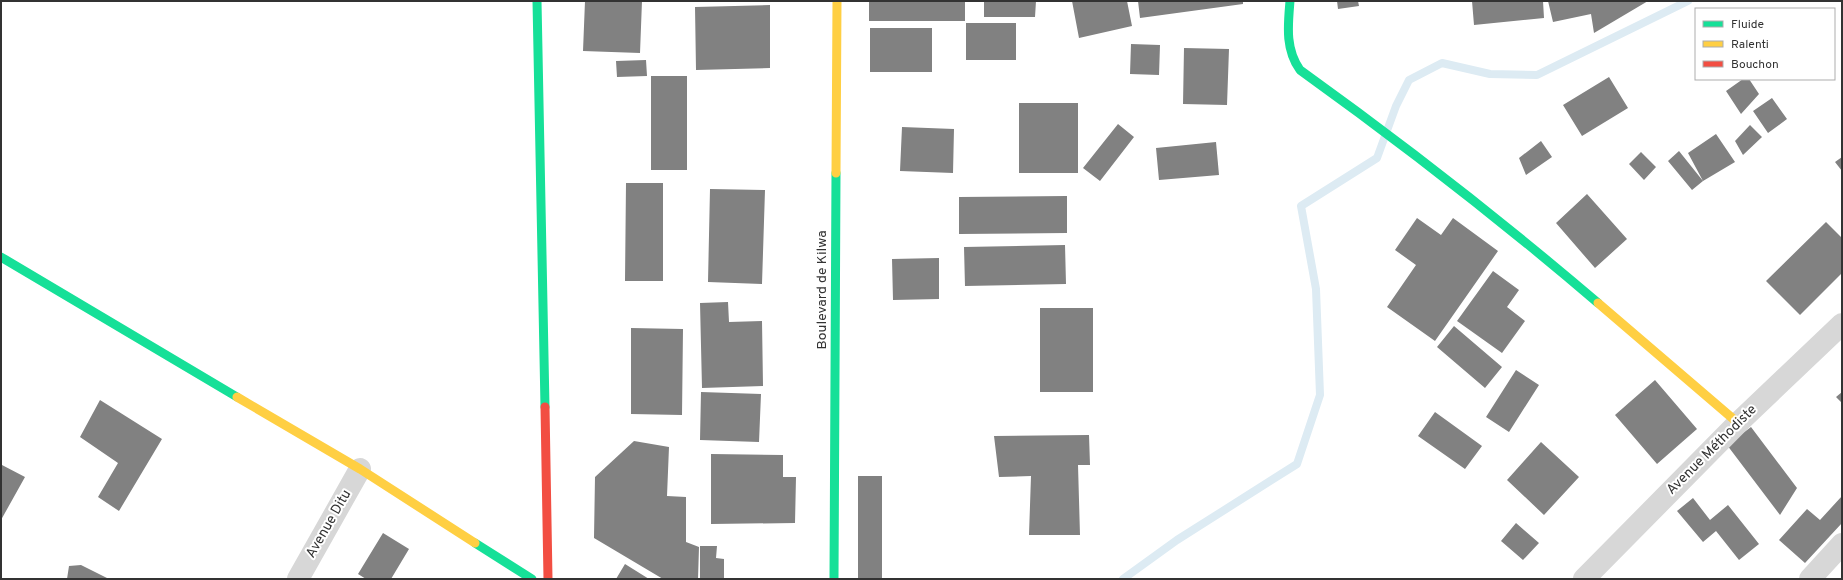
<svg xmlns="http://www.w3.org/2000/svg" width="1843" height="580" font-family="Overpass,sans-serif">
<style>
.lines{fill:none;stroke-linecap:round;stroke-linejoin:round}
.stream{stroke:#ddebf3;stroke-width:8}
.building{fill:#818181}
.street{stroke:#d7d7d7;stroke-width:22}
.fast{stroke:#16e098;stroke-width:9}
.slow{stroke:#ffcf43;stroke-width:9}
.jam{stroke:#f24e42;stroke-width:9}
.labels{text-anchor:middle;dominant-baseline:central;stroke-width:4;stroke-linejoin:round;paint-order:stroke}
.street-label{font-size:14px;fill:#333;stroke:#fff}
</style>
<rect width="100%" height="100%" fill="#fff"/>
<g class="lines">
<path class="stream" d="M1123 579 1177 540 1297 464 1320 395 1316 289 1301 206 1377 158 1396 106 1409 80 1442 63 1490 74 1537 75 1688 1"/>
</g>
<path class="building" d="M585 1H642L640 53 583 51Z
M869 1H965V21H869Z
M984 1H1036L1035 17H984Z
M1072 1H1127L1132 26 1079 38Z
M1138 1H1243V4L1140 18Z
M1337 1H1358L1359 6 1338 9Z
M1472 1H1543L1544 18 1474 25Z
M1548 1 1589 2 1648 1 1594 33 1591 14 1553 22Z
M770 5V68L696 70 695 7Z
M966 23H1016V60H966Z
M870 28H932V72H870Z
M1131 44 1160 45 1159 75 1130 74Z
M1184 48 1229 49 1227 105 1183 104Z
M646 60 647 76 617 77 616 61Z
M651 76H687V170H651Z
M1609 77 1628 108 1582 136 1563 105Z
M1743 79H1749L1759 94 1741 114 1726 91Z
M1772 98 1787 119 1768 133 1753 111Z
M1019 103H1078V173H1019Z
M1118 124 1134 137 1100 181 1083 168Z
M1750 125 1762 137 1743 155 1735 141Z
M902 127 954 129 953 173 900 171Z
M1716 134 1735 162 1703 181 1688 153Z
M1541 141 1552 157 1526 175 1519 158Z
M1216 142 1219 175 1159 180 1156 148Z
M1679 151 1703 181 1692 190 1668 161Z
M1641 152 1656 167 1644 180 1629 164Z
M1842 157V171L1835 162Z
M626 183H663V281H625Z
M710 189 765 190 762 284 708 282Z
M1587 194 1627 239 1595 268 1556 223Z
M1067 196V233L959 234V197Z
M1417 218 1441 235 1453 218 1498 251 1435 341 1387 307 1416 265 1395 250Z
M1826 222 1842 238V273L1800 315 1766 281Z
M1065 245 1066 284 965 286 964 247Z
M939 258V299L893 300 892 259Z
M1493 271 1519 290 1507 307 1525 321 1502 353 1457 321Z
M728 302 729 322 762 321 763 386 702 388 700 303Z
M1040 308H1093V392H1040Z
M1454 326 1502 367 1485 388 1437 347Z
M631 328 683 329 682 415 631 414Z
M1516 370 1539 385 1509 432 1486 417Z
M1655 380 1697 429 1657 464 1615 415Z
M701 392 761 394 759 442 700 440Z
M1842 392V403L1836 397Z
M100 400 162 439 119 511 98 497 118 463 80 437Z
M1435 412 1482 446 1465 469 1418 436Z
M1751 427 1797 488 1780 515 1727 445Z
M1089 435 1090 465H1078L1080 535H1029L1031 476 999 477 994 436Z
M634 441 669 447 667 496 686 497V542L699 547 698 579H663L594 538 595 477Z
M1541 442 1579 477 1544 515 1507 480Z
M711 454 783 455V477H796L795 523 711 524Z
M2 465 25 477 1 520V466Z
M858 476H882V579H858Z
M1842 496V523L1805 563 1779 540 1807 509 1820 520Z
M1693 498 1710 520 1728 505 1759 544 1739 560 1716 531 1703 542 1677 511Z
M1516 523 1539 543 1523 560 1501 541Z
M383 533 409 549 391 579H366L358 574Z
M700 546H717L716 558 724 559V579H700Z
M625 564 649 579H616Z
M81 565 109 579H67L69 566Z"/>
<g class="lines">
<path class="street" d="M298 579 360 469
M1584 579 1738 423 1842 324
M1810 579 1842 544"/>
<path class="fast" d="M537 1 545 407
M1290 1C1288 25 1285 49 1300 70 1403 144 1502 221 1598 303
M1 257 237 397
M475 543 532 579
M834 579 836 173"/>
<path class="slow" d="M836 173 837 1
M1598 303 1738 423
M237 397 360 469 475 543"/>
<path class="jam" d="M545 407 548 579"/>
</g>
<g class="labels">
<g class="street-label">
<text transform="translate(822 290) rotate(-90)">Boulevard de Kilwa</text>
<text transform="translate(1712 450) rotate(-45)">Avenue Méthodiste</text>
<text transform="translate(329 524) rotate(-60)">Avenue Ditu</text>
</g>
</g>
<rect width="1843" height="580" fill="none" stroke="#333333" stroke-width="4"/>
<rect x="1695" y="8" width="140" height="72" fill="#ffffff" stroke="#adadad"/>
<rect x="1703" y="21" width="20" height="6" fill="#16e098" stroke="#adadad"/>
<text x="1731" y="28" font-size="12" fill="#333333">Fluide</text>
<rect x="1703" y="41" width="20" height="6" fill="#ffcf43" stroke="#adadad"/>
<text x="1731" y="48" font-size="12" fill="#333333">Ralenti</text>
<rect x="1703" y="61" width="20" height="6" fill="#f24e42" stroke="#adadad"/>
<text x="1731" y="68" font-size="12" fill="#333333">Bouchon</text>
</svg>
